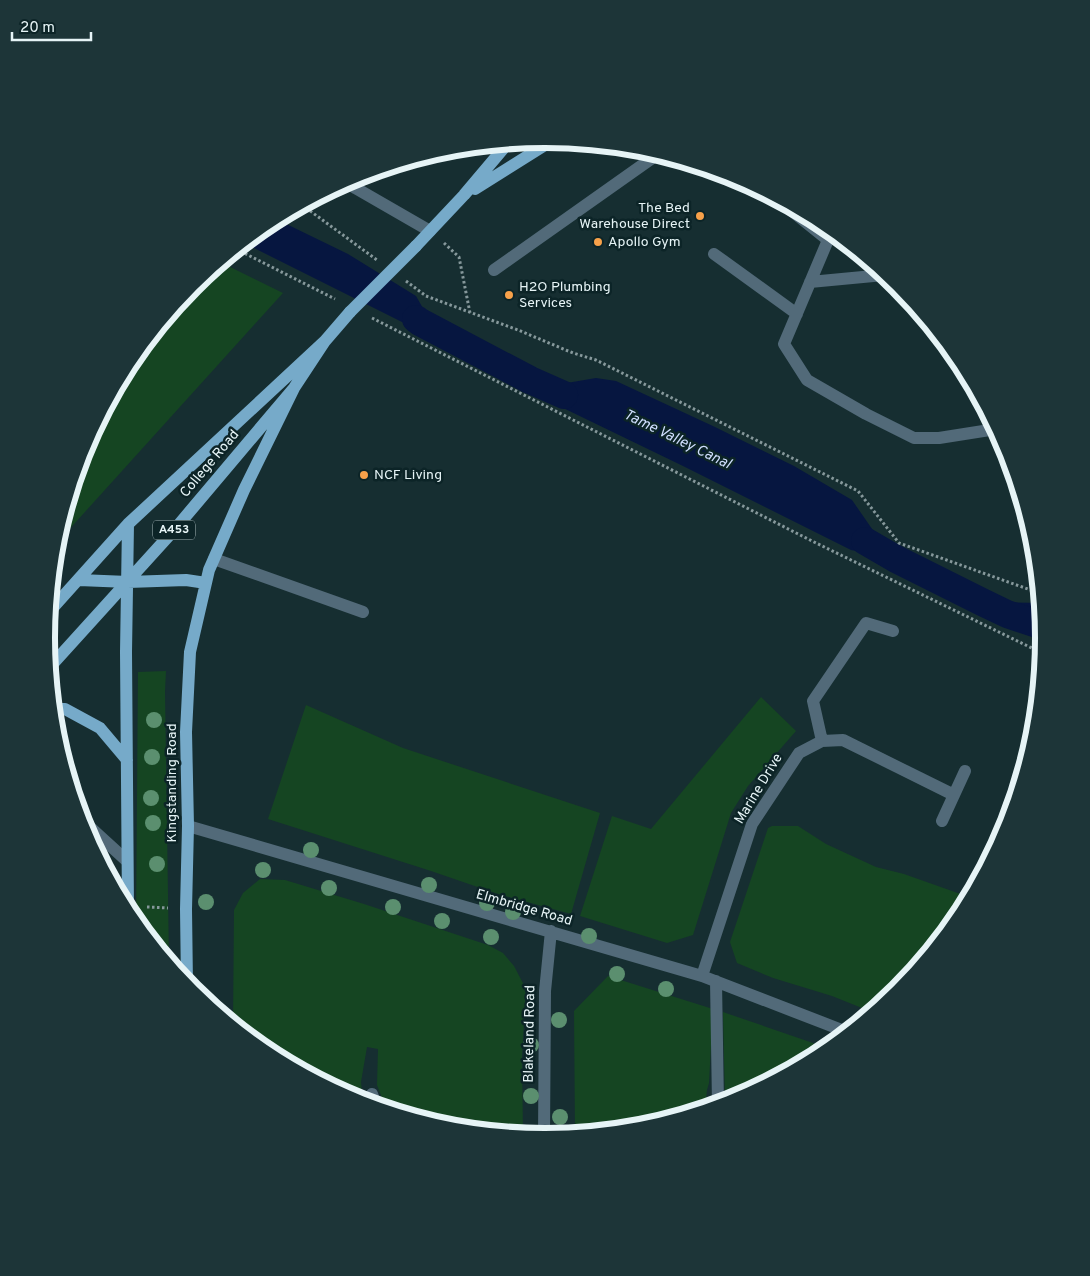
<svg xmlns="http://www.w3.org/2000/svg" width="1090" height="1276" font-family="Overpass,sans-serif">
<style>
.green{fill:#154522}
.water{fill:#061640}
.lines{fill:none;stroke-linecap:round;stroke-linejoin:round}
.canal{stroke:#061640;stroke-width:28}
.path{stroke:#86989b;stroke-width:3;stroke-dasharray:2.5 2.5;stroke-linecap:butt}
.minor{stroke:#526a79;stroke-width:12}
.major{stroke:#76aac9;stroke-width:12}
.major-bridge{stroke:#76aac9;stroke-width:12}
.tree{fill:#5b8f6f}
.poi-dot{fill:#f7a14a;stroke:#0c2427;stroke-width:2}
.labels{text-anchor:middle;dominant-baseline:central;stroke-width:5;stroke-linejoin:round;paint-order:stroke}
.shield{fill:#0c2427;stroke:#a5b6b8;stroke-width:1}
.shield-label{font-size:12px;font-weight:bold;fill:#e6f4f6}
.poi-label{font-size:14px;fill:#e6f4f6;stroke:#0c2427;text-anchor:start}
.street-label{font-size:14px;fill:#e6f4f6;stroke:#0c2427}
.water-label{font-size:15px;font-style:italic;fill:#d0dffe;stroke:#0c2427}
.rim{fill:none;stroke:#e6f4f6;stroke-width:6}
</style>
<rect width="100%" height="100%" fill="#162e31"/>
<path class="green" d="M220 262 283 293 56 544 84 447 130 361 193 285Z
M166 671 165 691 169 962 136 922 138 672Z
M761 697 796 731 748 786 731 813 693 935 667 943 580 916 612 816 651 829Z
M306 705 403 748 600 813 571 914 498 894 431 871 268 819Z
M772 826H798L826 844 876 867 904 874 969 897 960 915 897 991 872 1012 832 996 773 978 737 963 730 942 768 828Z
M260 879 285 880 364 904 488 945 503 953 514 966 526 989 522 1056 523 1135 447 1127 386 1108 377 1085 378 1049 367 1047 361 1082 363 1102 354 1099 268 1053 233 1024 234 910 243 893Z
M608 976 713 1009 709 1083 707 1090 705 1108 642 1127 575 1134 574 1011Z
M723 1012 813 1043 826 1050 736 1099 725 1102Z"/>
<path class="water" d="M276 219 348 254 416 296 428 317 449 338 421 331 404 323 244 243 268 223Z
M596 378 616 381 715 427 794 466 852 500 879 539 896 559 851 550 683 466 559 406 530 380 555 385Z
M982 602 1040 603 1043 643 999 618Z"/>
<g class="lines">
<path class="canal" d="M416 319 420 322 530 380 564 395
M865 541 896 559 982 602 1007 614 1043 626"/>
<path class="path" d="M302 205 377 260
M444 243 459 257 470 313
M236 249 335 299
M406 281 426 296 518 330 573 353 596 360 858 491 899 543 1039 593
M372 318 812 541 1042 653
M147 907 168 908"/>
<path class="minor" d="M487 145 500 152
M345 182 430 231
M355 188 363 174
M777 199 828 240 784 344 807 380 866 414 914 438H939L996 429
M714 254 797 314
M494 270 658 154
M810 282 884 275
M214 559 363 612
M822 741 813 701 866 623 893 631
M81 819 127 861
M942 821 965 771
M188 826 702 976 847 1032
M702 976 752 824 799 753 822 741 843 740 954 795
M716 981 718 1104
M372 1094 376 1105
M544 1137 545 991 551 931"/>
<path class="major" d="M475 189 553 140
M416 246 464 195 508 143
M79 580 128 582 186 580 206 583
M49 612 128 524 325 341 350 312
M49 668 175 529 294 388 325 341
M53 709H65L100 728 127 760
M128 910 126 652 128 524
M187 985 186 909 188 826 186 732 190 652 209 570 244 490 294 388"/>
<path class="major-bridge" d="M350 312 416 246"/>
</g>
<g class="tree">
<circle cx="154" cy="720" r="8"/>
<circle cx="152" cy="757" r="8"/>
<circle cx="151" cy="798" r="8"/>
<circle cx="153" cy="823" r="8"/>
<circle cx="311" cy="850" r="8"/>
<circle cx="157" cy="864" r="8"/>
<circle cx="263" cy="870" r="8"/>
<circle cx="429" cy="885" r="8"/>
<circle cx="329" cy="888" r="8"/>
<circle cx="206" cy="902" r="8"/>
<circle cx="487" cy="903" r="8"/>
<circle cx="393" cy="907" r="8"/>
<circle cx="513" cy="912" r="8"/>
<circle cx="442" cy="921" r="8"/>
<circle cx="589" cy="936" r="8"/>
<circle cx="491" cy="937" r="8"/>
<circle cx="617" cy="974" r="8"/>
<circle cx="666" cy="989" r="8"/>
<circle cx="559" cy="1020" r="8"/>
<circle cx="531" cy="1045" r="8"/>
<circle cx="531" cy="1096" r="8"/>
<circle cx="560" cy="1117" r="8"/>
</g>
<g class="poi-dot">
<circle cx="700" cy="216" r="5"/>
<circle cx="598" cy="242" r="5"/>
<circle cx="509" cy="295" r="5"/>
<circle cx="364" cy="475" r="5"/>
</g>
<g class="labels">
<rect class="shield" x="153" y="520.5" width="42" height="19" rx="4"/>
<g class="shield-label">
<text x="174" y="530">A453</text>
</g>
<g class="poi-label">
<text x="690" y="208" text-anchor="end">The Bed<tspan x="690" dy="16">Warehouse Direct</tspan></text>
<text x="608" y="242">Apollo Gym</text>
<text x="519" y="287">H2O Plumbing<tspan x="519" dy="16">Services</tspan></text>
<text x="374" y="475">NCF Living</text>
</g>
<g class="street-label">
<text transform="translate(210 464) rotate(-50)">College Road</text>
<text transform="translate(172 783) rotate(-90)">Kingstanding Road</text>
<text transform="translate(759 789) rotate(-59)">Marine Drive</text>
<text transform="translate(524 908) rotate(16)">Elmbridge Road</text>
<text transform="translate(530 1034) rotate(-89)">Blakeland Road</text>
</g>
<g class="water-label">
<text transform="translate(677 440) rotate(26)">Tame Valley Canal</text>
</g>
</g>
<path d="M0 0H1090V1276H0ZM55 638a490 490 0 1 1 980 0a490 490 0 1 1-980 0Z" fill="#1d3538" fill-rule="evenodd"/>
<path class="rim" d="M55 638a490 490 0 1 1 980 0a490 490 0 1 1-980 0Z"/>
<path d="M12 32v8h79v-8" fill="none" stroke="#e6f4f6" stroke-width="2.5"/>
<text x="20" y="32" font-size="15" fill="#e6f4f6" stroke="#0c2427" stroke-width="4" paint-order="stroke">20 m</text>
</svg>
